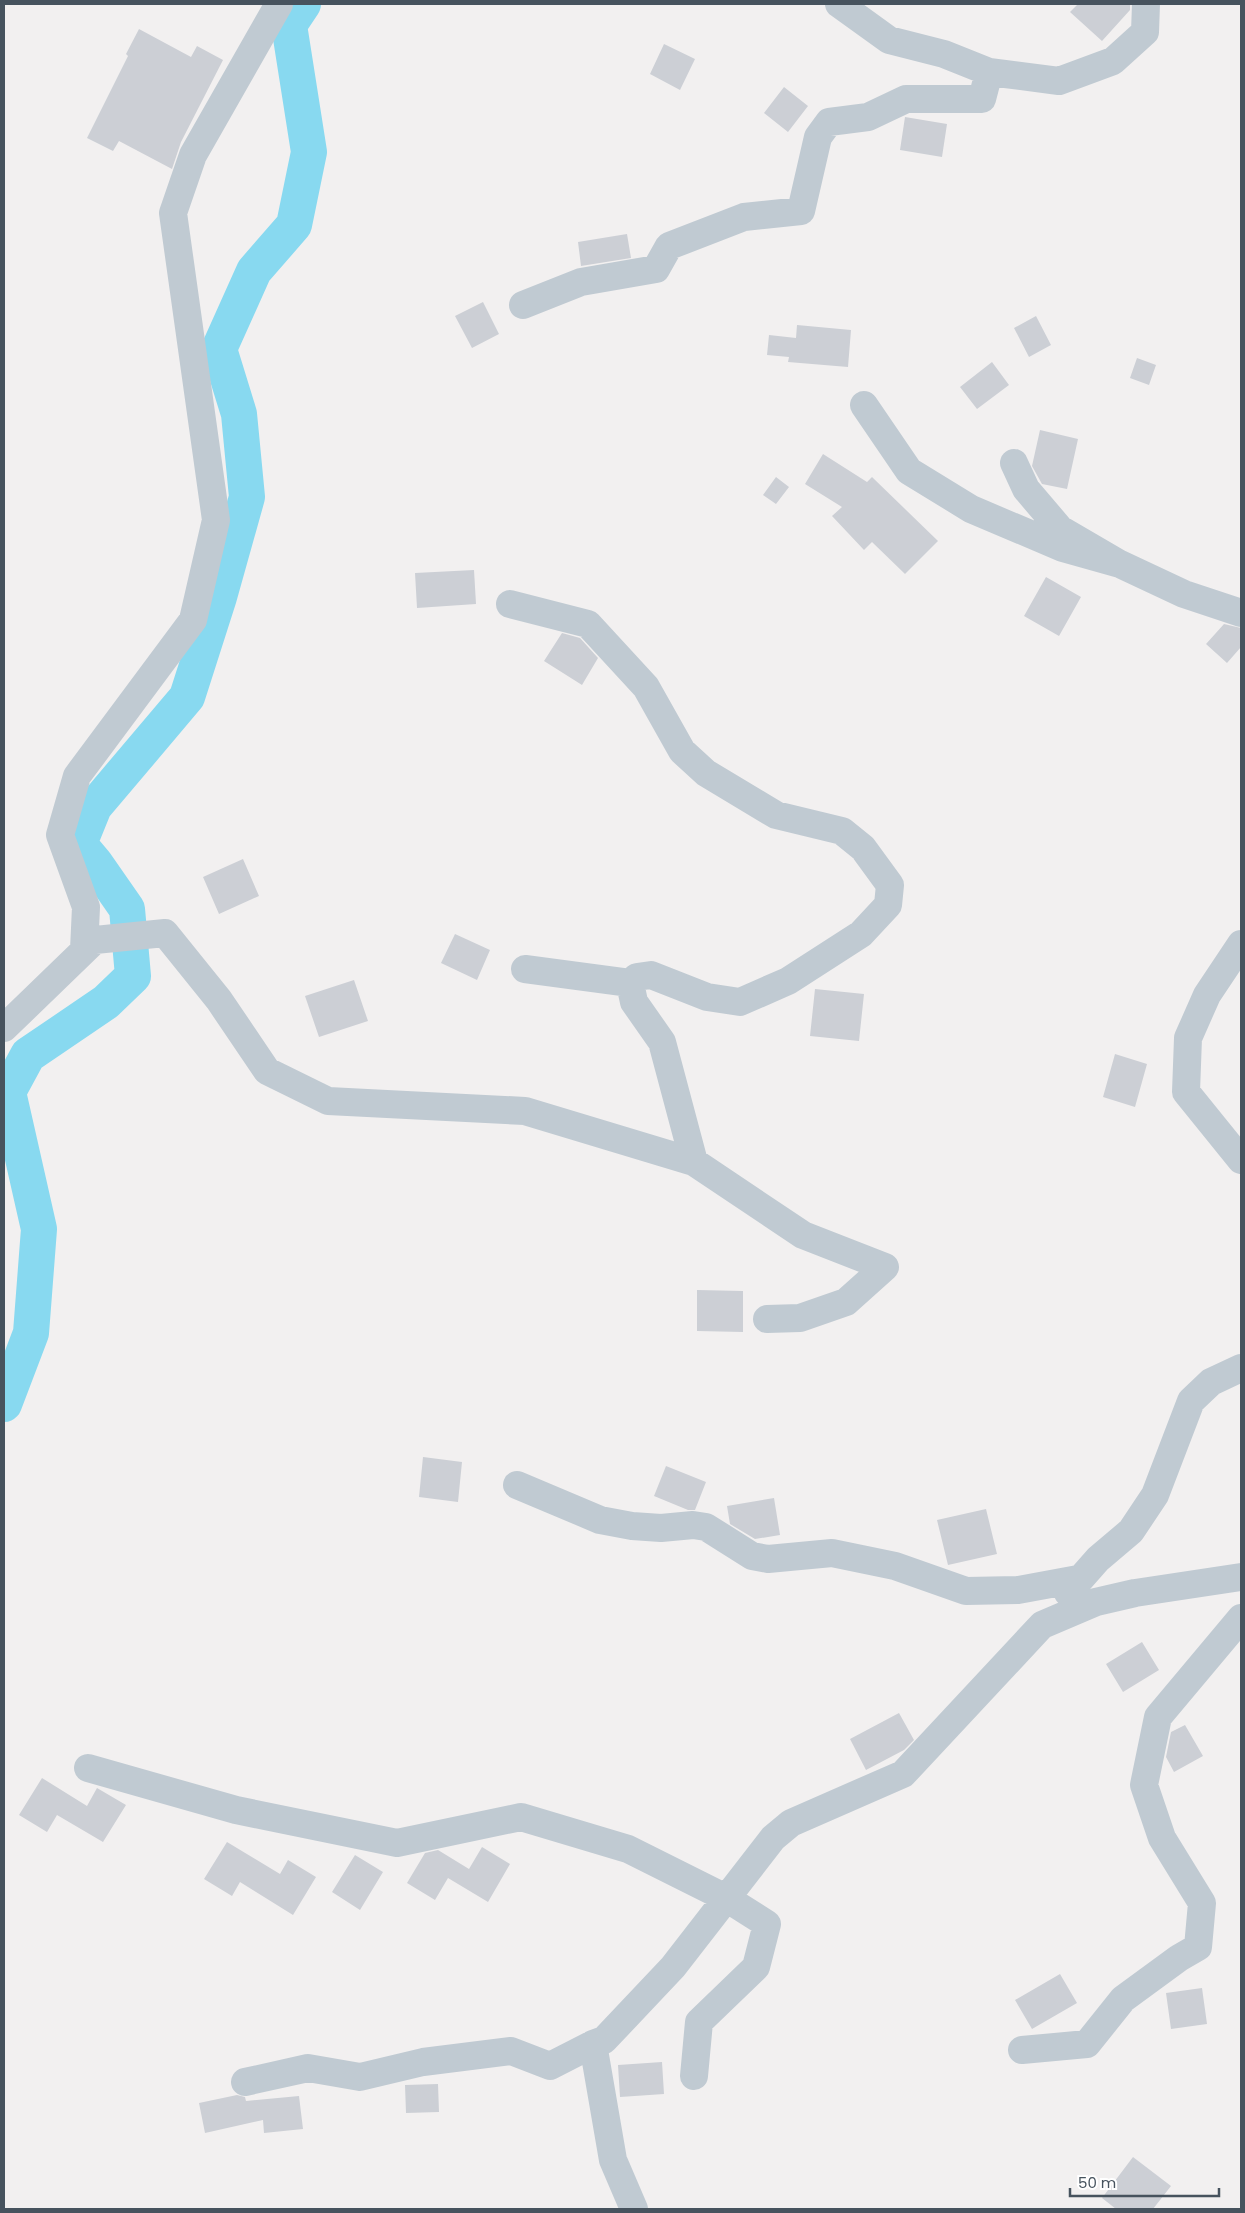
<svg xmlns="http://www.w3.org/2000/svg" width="1245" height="2213" font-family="Poppins,sans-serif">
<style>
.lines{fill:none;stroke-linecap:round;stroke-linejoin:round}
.river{stroke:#88d9f0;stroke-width:36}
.building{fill:#cccfd5}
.minor{stroke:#c0cad2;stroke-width:28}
</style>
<rect width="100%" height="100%" fill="#f2f0f0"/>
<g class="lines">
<path class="river" d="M4 1404 31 1333 39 1229 8 1092 28 1055 106 1002 133 976 127 909 95 863 79 844 94 807 187 697 219 597 247 497 239 414 219 349 254 271 294 225 309 152 289 25 303 4"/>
</g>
<path class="building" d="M1078 4H1130V10L1102 41 1070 12Z
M139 29 191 57 197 46 223 60 181 142 172 169 119 141 113 151 87 138 128 56 126 54Z
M664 44 695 59 680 90 650 74Z
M784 87 808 106 788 132 764 113Z
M905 117 947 124 942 157 900 150Z
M627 234 631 258 581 266 578 242Z
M483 302 499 334 472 348 455 316Z
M1036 316 1051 345 1029 357 1014 328Z
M797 325 851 330 848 367 788 362 789 357 767 355 769 335 796 338Z
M1137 358 1156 365 1149 385 1130 378Z
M992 362 1009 385 977 409 960 387Z
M1040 430 1078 439 1067 489 1042 484 1032 466Z
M823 454 867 482 872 477 938 541 905 574 872 542 864 550 832 516 842 507 805 484Z
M776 477 789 487 776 504 763 495Z
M474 570 476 604 417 608 415 573Z
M1046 577 1081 597 1059 636 1024 616Z
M1224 624 1241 628V647L1227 663 1206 644Z
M562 633 580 638 598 658 582 685 544 661Z
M243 859 259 896 219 914 203 877Z
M455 934 490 950 477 980 441 963Z
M354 980 368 1021 319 1037 305 996Z
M815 989 864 994 859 1041 810 1036Z
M1115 1054 1147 1064 1135 1107 1103 1097Z
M697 1290 743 1291V1332L697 1331Z
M423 1457 462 1462 458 1502 419 1497Z
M666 1466 706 1482 695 1510H688L654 1496Z
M774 1498 780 1535 755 1539 730 1524 727 1506Z
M986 1509 997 1554 948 1565 937 1520Z
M1142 1642 1159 1670 1123 1692 1106 1664Z
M899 1713 914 1740 904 1750 866 1770 850 1739Z
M1185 1725 1203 1756 1174 1772 1166 1757 1171 1732Z
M42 1778 87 1806 97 1788 126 1805 103 1842 57 1815 47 1832 19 1815Z
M227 1842 280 1874 288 1860 316 1877 293 1915 240 1882 232 1896 204 1879Z
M482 1847 510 1864 488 1902 448 1878 435 1900 407 1883 425 1853 438 1850 469 1869Z
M355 1855 383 1872 360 1910 332 1892Z
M1060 1974 1077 2003 1032 2029 1015 2000Z
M1202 1988 1207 2024 1171 2029 1166 1993Z
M662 2062 664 2094 620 2097 618 2065Z
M438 2084 439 2112 406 2113 405 2085Z
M237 2095 245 2097 246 2101 299 2096 303 2129 264 2133 263 2120 205 2133 199 2103Z
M1133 2157 1171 2186 1153 2209H1116L1102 2198Z"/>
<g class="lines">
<path class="minor" d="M839 4 889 40 944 54 989 72 1059 81 1113 61 1145 32 1146 4
M523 305 581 282 656 269 669 246 744 217 801 211 818 137 829 122 868 117 906 99H982L989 72
M864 405 909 471 971 509 1063 548 1120 564
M1014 463 1026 489 1060 529 1120 564 1184 594 1241 613
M510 604 588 624 646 687 682 751 706 773 776 815 842 831 863 848 890 885 888 905 861 934 788 981 740 1002 707 997 651 975 637 977 630 983 634 1002 662 1042 694 1162
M1241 944 1207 995 1188 1038 1186 1092 1241 1160
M84 950 86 907 60 835 77 776 193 620 216 520 173 213 193 155 279 4
M525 969 630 983
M4 1028 95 940 165 933 219 1000 267 1071 328 1101 525 1111 694 1162 803 1235 885 1267 846 1302 800 1318 767 1319
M517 1485 600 1520 632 1526 661 1528 693 1525 706 1527 752 1556 768 1559 832 1553 895 1566 966 1591 1018 1590 1078 1579
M1068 1593 1098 1559 1131 1531 1155 1495 1191 1401 1211 1382 1241 1368
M88 1768 236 1810 397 1843 521 1817 628 1849 726 1898 767 1924 756 1967 699 2022 694 2076
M1022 2050 1087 2044 1123 1999 1179 1958 1198 1947 1202 1903 1162 1838 1144 1785 1158 1717 1241 1618
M245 2082 308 2068 360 2077 423 2062 511 2051 550 2066 593 2044
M634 2209 613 2160 593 2044 604 2040 673 1967 773 1838 791 1823 903 1774 1042 1625 1096 1602 1135 1593 1241 1577"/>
</g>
<rect width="1245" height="2213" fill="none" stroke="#47535e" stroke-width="10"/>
<path d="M1070 2188v8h149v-8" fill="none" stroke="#47535e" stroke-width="2.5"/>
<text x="1078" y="2188" font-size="15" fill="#47535e" stroke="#ffffff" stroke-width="4" paint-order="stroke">50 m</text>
</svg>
